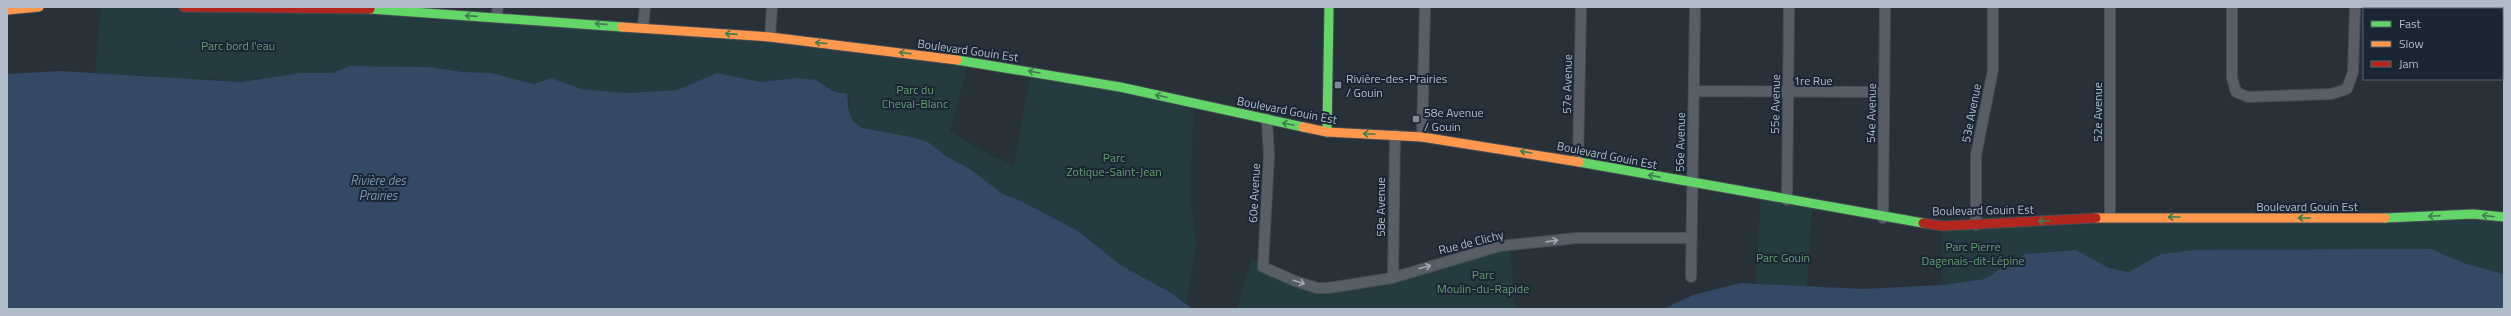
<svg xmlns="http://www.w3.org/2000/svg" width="2511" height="316" font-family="'Titillium Web',sans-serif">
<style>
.green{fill:#243c3f}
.water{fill:#334964}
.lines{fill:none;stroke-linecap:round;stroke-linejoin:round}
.street-casing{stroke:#474c53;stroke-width:12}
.fast-casing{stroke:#474c53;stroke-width:11}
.slow-casing{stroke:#474c53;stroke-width:11}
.jam-casing{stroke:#474c53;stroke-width:11}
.street{stroke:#585e66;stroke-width:10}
.fast{stroke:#63d668;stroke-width:9}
.slow{stroke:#ff974d;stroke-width:9}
.jam{stroke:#b3261e;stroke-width:9}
.oneway{stroke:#3f7e4e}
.oneway2{stroke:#9fa9b6}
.poi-dot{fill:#818b97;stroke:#1b2634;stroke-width:1.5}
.labels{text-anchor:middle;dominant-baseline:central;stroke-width:4;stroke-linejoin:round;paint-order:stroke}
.park-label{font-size:12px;fill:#669d70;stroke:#1b2634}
.street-label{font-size:12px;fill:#b1bcca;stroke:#1b2634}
.poi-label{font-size:12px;fill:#b1bcca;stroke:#1b2634;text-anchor:start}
.water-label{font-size:13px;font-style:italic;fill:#7694b5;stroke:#1b2634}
</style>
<rect width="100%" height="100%" fill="#283038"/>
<path class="green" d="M101 7 374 9 439 22 440 19 496 17 969 61 950 131 988 154 1014 165 1031 72 1194 102 1190 196 1196 241 1187 304 1122 266 1078 231 1023 202 1003 194 970 169 949 158 928 142 862 128 853 121 849 112 850 100 842 91H833L828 87 796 78 761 82 717 73 677 90 627 93 582 89 551 78 534 84 492 73 463 72 429 67 349 66 333 73H301L240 82 209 79 182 80 139 75H95Z
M2438 7H2494V9H2438Z
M1761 196 1812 205 1807 286 1755 284Z
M2504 217V274L2464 263 2431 249 2161 254 2130 272 2109 268 2076 250 2025 254 1984 279 1943 285V226Z
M1510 246 1515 309H1237L1252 258 1263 267 1328 288Z"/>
<path class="water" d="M349 66 429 67 463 72 492 73 534 84 551 78 582 89 627 93 677 90 717 73 761 82 796 78 816 80 833 91 847 94 849 112 853 121 862 128 911 137 928 142 949 158 970 169 1003 194 1023 202 1078 231 1122 266 1168 291 1193 309H7V74L60 71 240 82 301 73H333Z
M2431 249 2464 263 2504 274V309H1663L1693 295 1740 283 1862 289 1943 285 1984 279 2025 254 2076 250 2109 268 2129 272 2161 254 2193 250Z"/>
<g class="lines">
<g class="street-casing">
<path id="street" d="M2232 7V78L2236 92 2248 97 2331 94 2347 89 2353 72 2355 7
M496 17 498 7
M643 27 645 7
M770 37 772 7
M1694 91 1884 92
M1267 119 1269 156 1263 267 1295 281 1317 288H1328L1392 278 1500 246 1577 238H1691
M1422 137 1425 7
M1578 161 1581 7
M1787 200 1789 7
M2110 217V7
M1883 218 1885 7
M1976 225V155L1993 70V7
M1691 277 1695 7
M1393 278 1395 135"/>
</g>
<g class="fast-casing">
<path id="fast" d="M370 9 622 27
M957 60 1120 87 1303 127
M1327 132 1329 7
M1579 162 1923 223
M2385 218 2473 214 2504 217"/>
</g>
<g class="slow-casing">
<path id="slow" d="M7 10 39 7
M622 27 770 37 957 60
M1303 127 1327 132 1422 137 1579 162
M2096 218H2385"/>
</g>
<g class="jam-casing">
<path id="jam" d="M184 7 370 9
M1923 223 1943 226 2096 218"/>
</g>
<use href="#street" class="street"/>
<use href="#fast" class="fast"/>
<use href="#slow" class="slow"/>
<use href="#jam" class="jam"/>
</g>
<defs><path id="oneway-shaft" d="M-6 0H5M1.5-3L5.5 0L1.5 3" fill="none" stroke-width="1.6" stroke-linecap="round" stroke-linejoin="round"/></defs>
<g class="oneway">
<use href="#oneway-shaft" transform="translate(471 16) rotate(-176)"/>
<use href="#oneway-shaft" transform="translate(601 24) rotate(-176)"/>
<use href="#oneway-shaft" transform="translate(731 34) rotate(-176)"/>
<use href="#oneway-shaft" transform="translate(821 43) rotate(-173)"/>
<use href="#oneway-shaft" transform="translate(905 53) rotate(-173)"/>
<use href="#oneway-shaft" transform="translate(1034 72) rotate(-170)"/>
<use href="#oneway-shaft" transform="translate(1161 96) rotate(-168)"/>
<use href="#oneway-shaft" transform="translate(1288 124) rotate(-168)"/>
<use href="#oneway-shaft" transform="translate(1369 134) rotate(-177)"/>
<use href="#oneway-shaft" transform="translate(1526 152) rotate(-171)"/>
<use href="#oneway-shaft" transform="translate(1654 176) rotate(-169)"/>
<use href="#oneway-shaft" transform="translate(2434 216) rotate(177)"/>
<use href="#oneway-shaft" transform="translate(2488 216) rotate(-174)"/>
<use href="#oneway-shaft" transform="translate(2174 217) rotate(-180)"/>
<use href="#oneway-shaft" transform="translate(2304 218) rotate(-180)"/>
<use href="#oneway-shaft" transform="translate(2044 221) rotate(176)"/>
</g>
<g class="oneway2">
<use href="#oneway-shaft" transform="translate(1552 241) rotate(-8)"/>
<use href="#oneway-shaft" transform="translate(1425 267) rotate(-15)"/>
<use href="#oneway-shaft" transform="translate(1299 282) rotate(17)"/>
</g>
<g class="poi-dot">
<rect x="1334" y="81" width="8" height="8" rx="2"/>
<rect x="1412" y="115" width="8" height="8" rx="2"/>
</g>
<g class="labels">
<g class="park-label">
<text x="238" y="45">Parc bord l'eau</text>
<text x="915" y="89">Parc du<tspan x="915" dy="14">Cheval-Blanc</tspan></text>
<text x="1114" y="157">Parc<tspan x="1114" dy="14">Zotique-Saint-Jean</tspan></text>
<text x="1973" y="246">Parc Pierre<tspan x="1973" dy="14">Dagenais-dit-Lépine</tspan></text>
<text x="1783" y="257">Parc Gouin</text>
<text x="1483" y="274">Parc<tspan x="1483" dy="14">Moulin-du-Rapide</tspan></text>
</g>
<g class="street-label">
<text transform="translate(968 50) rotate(8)">Boulevard Gouin Est</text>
<text x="1813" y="80">1re Rue</text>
<text transform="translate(1567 84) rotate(-89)">57e Avenue</text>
<text transform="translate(1775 104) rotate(-89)">55e Avenue</text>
<text transform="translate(1287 110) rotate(11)">Boulevard Gouin Est</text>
<text transform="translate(2097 112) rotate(-90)">52e Avenue</text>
<text transform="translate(1871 113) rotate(-89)">54e Avenue</text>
<text transform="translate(1971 113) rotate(-79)">53e Avenue</text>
<text transform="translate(1680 142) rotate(-89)">56e Avenue</text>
<text transform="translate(1607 155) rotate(11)">Boulevard Gouin Est</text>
<text transform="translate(1254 193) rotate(-87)">60e Avenue</text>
<text x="2307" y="206">Boulevard Gouin Est</text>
<text transform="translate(1380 207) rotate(-90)">58e Avenue</text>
<text transform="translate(1983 210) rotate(-1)">Boulevard Gouin Est</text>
<text transform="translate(1471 242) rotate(-14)">Rue de Clichy</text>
</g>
<g class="poi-label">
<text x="1346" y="78">Rivière-des-Prairies<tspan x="1346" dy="14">/ Gouin</tspan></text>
<text x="1424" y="112">58e Avenue<tspan x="1424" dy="14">/ Gouin</tspan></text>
</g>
<g class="water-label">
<text x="378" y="180">Rivière des<tspan x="378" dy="15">Prairies</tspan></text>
</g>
</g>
<rect width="2511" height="316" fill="none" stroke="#b1bcca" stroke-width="16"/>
<rect x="2363" y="8" width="140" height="72" fill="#1b2634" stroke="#576270"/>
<rect x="2371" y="21" width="20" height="6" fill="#63d668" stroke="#576270"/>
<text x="2399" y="28" font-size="12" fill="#b1bcca">Fast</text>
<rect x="2371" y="41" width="20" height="6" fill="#ff974d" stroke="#576270"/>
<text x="2399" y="48" font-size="12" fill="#b1bcca">Slow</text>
<rect x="2371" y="61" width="20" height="6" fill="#b3261e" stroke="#576270"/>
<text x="2399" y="68" font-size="12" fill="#b1bcca">Jam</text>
</svg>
